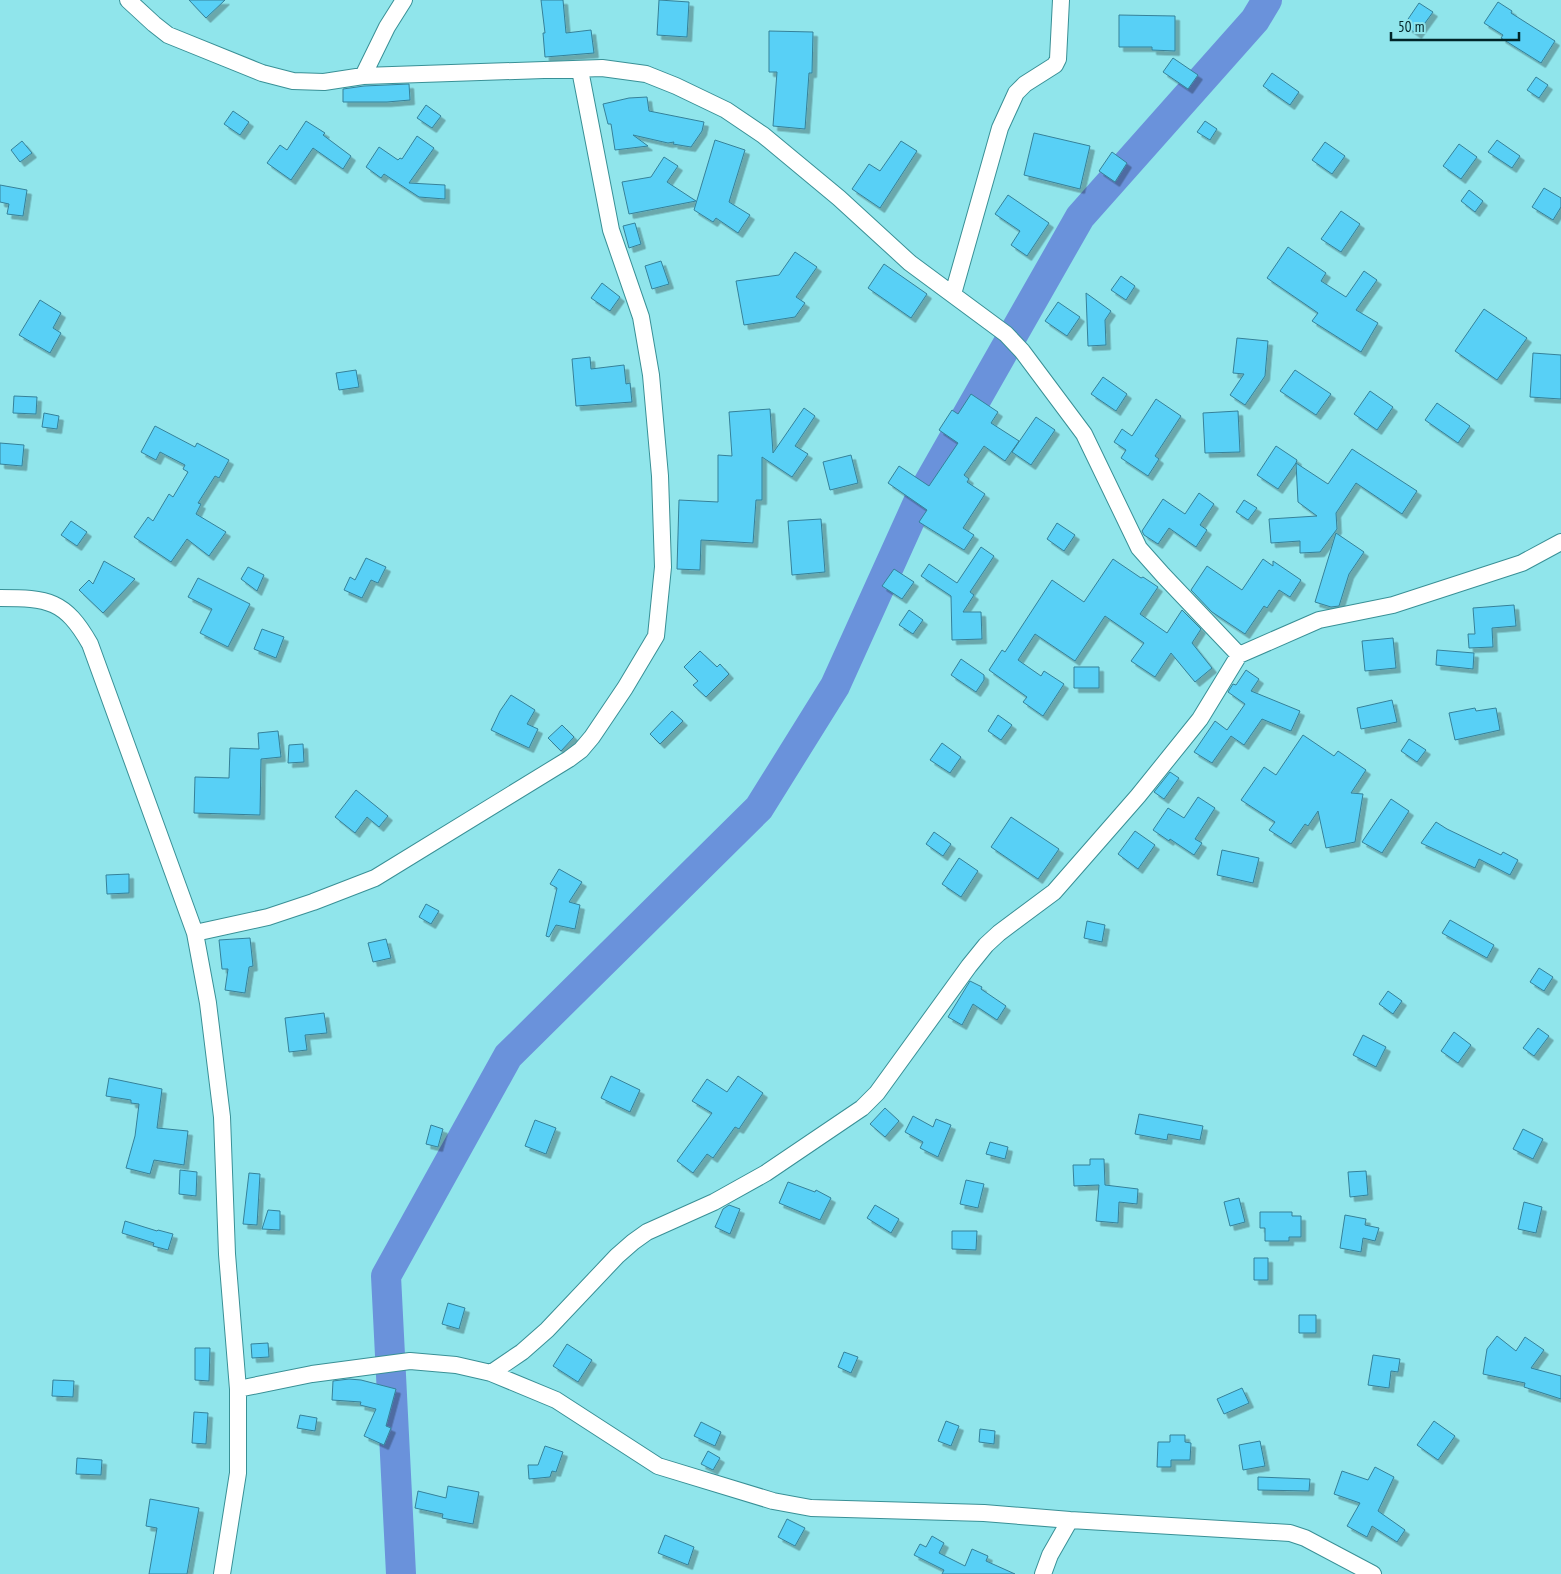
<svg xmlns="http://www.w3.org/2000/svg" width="1561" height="1574" font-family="'PT Sans Narrow',sans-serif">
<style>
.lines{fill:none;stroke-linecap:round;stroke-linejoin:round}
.river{stroke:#6a92db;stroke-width:30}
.building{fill:#59d0f6;stroke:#358199;filter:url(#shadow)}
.street-casing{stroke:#399096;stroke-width:18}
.street{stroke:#fff;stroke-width:16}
</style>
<defs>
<filter id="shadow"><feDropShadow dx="4.5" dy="4.5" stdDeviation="0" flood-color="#0004"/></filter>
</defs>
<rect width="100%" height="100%" fill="#90e5eb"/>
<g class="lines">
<path class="river" d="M401 1574 386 1276 508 1056 759 808 835 686 920 498 1080 217 1255 20 1267 0"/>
</g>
<path class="building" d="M189 0H225L206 18Z
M541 0H563L566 33 591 30 594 53 545 57 543 33H545Z
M659 0 689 2 687 37 657 35Z
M1498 2 1512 11 1511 13 1555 41 1541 63 1501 38 1503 35 1484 23Z
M1419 3 1433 12 1417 34 1404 25Z
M1119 15 1175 16V51L1152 50V47H1119Z
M769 31 813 32 812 73H809L805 129 773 126 777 72H769Z
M1173 58 1198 75 1188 89 1163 72Z
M1272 73 1299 92 1290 105 1263 86Z
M1536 77 1548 85 1539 98 1527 90Z
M409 84 410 100 387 102H343V89L364 86Z
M647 97 649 111 704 122 702 131 691 147 673 144 674 142 668 143 633 135 648 146 615 150 611 124H608L603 104 629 98Z
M426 105 441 116 432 128 417 118Z
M233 111 249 122 240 135 224 124Z
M306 121 325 133 323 135 351 156 343 169 313 148 291 180 267 163 280 145 287 150Z
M1205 121 1217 129 1210 140 1197 132Z
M1034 133 1090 146 1080 189 1024 175Z
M417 136 434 148 409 183 445 185V199L419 197 384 174 381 178 366 167 379 147 398 160 400 158 402 159Z
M715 140 745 150 729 202 750 215 738 233 716 218 713 222 694 210Z
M1497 140 1520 156 1512 168 1488 152Z
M22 141 32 153 20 162 11 150Z
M901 141 917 151 880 208 852 189 869 164 880 171Z
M1325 142 1345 156 1332 174 1312 160Z
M1459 144 1477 157 1461 179 1443 166Z
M1112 152 1127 163 1115 182 1099 171Z
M664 157 678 166 667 182 696 201 629 214 622 182 651 177Z
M0 185 27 190 23 216 7 214 9 204 0 202Z
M1544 188 1561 198V207L1553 220 1532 207Z
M1469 190 1483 201 1475 212 1461 201Z
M1008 195 1049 223 1027 256 1011 245 1020 231 995 214Z
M1341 211 1360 224 1341 252 1321 239Z
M635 223 641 244 629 248 623 226Z
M1288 247 1326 273 1321 281 1346 297 1364 271 1377 280 1356 310 1378 323 1361 352 1312 321 1318 313 1267 278Z
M795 252 817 267 796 297 805 303 795 317 744 325 736 281 779 275Z
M661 261 669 284 652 289 645 266Z
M884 264 927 294 911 318 868 288Z
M1121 276 1135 286 1126 300 1111 290Z
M602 283 620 297 610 311 591 298Z
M1086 293 1111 311 1105 320 1106 345 1088 346Z
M40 300 61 313 53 328 61 333 50 353 19 335Z
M1058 302 1080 317 1067 336 1045 321Z
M1484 309 1527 338 1497 380 1455 351Z
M1237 338 1268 341 1265 376 1245 405 1230 395 1244 374 1233 373Z
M1533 353 1561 355V399L1530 397Z
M590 357 591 369 624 365 626 384 630 383 632 402 576 406 572 359Z
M356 370 359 387 339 390 336 373Z
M1295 370 1331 394 1316 415 1280 391Z
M1103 377 1127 394 1116 411 1091 394Z
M1370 391 1393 407 1377 430 1354 414Z
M971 394 998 412 991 423 1019 441 1005 461 984 446 964 475 969 479 967 482 985 494 963 528 974 535 964 550 919 522 927 510 888 483 899 466 929 486 958 443 939 430 952 410 958 414Z
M14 396 37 397 36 414 13 413Z
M1156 399 1181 416 1155 456 1159 459 1148 476 1121 458 1126 450 1114 442 1122 429 1132 436Z
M1437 403 1470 426 1458 443 1425 420Z
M804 408 815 416 795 446 808 454 792 477 762 457V500H756L753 543 701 540 700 570 677 569 679 500 718 502V455L732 456 729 412 770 409 773 453Z
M1238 411 1240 452 1205 453 1203 413Z
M44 413 59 416 57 429 42 427Z
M1036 417 1055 430 1031 465 1012 452Z
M155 426 195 447 197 443 229 460 219 478 215 476 198 503 201 504 196 514 226 532 209 556 187 539 171 562 134 537 148 517 153 521 169 494 173 497 188 472 183 469 185 465 160 452 156 460 141 452Z
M0 443 24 445 22 466 0 464Z
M1276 446 1297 460 1296 463 1328 484 1352 449 1417 491 1402 514 1356 483 1336 513 1337 529 1320 552 1300 553V541L1271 543 1269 519 1317 516 1298 502 1296 463 1278 489 1257 475Z
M851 455 858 483 830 490 823 462Z
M1199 493 1214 504 1200 525 1207 530 1196 547 1169 528 1158 544 1144 535 1142 531 1163 499 1185 514Z
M1244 500 1257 508 1248 520 1236 512Z
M821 519 825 572 792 575 788 521Z
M71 521 87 532 77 546 61 535Z
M1057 523 1075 535 1064 551 1047 539Z
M1336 533 1364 552 1349 574 1339 606 1331 607 1315 602Z
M981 547 994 556 970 592 974 595 963 612H981L982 639 952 640 951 596 921 576 929 564 957 583Z
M366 558 386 567 378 583 371 580 362 598 344 590 350 577 355 580Z
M1113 559 1141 578 1143 577 1158 587 1140 614 1167 633 1182 610 1201 629 1192 643 1212 668 1195 682 1171 653 1155 677 1131 661 1144 643 1105 616 1075 661 1035 634 1018 660 1041 676 1044 671 1064 684 1043 716 1023 702 1027 697 989 670 1002 650 1005 652 1052 580 1084 602Z
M1263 559 1273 566V561L1301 580 1290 597 1279 590 1267 608 1264 606 1245 634 1212 612 1191 590 1207 566 1242 590Z
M104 561 135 579 103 613 79 590 89 580 93 584Z
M248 567 264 575 257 591 241 579Z
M894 569 914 582 902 599 882 586Z
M198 578 250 604 228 647 200 633 212 609 188 597Z
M1514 605 1516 626 1492 628 1493 647 1469 648 1468 634H1475L1473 608Z
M909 610 923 620 913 634 899 625Z
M262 629 284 637 276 658 254 649Z
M1393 638 1396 668 1365 671 1362 641Z
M1437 650 1474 653 1473 669 1436 665Z
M700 651 717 667 720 664 729 674 706 697 693 685 698 681 684 667Z
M961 659 984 675V680L976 692 951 675Z
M1074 667H1099V688H1074Z
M1246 670 1259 679 1251 691 1300 711 1291 731 1262 719 1244 745 1231 736 1212 763 1194 752 1215 721 1227 730 1245 704 1228 692 1233 684 1236 685Z
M511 695 535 710 527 724 538 729 529 748 491 730 500 711Z
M1392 700 1397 722 1361 729 1357 708Z
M1475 708 1476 711 1496 708 1500 730 1455 740 1449 713Z
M672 711 683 721 660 744 650 734Z
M998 715 1012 725 1001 740 988 731Z
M562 725 574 737 561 751 548 738Z
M278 731 281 757 261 759 260 815 194 813 195 777 229 778 230 748 259 749 258 733Z
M1303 735 1334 756 1338 751 1366 770 1351 793 1363 794 1355 842 1326 848 1318 811 1308 826 1305 824 1291 844 1269 830 1275 822 1241 800 1264 767 1276 775Z
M1409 739 1426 750 1417 762 1401 751Z
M942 743 961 757 950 773 930 760Z
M303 744 304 762 288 763 289 745Z
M1170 772 1179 778 1164 799 1154 792Z
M356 790 388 816 379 827 367 817 355 833 335 817Z
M1198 797 1215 808 1195 839 1202 843 1194 855 1170 839 1169 841 1153 830 1168 808 1184 818Z
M1391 799 1409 811 1382 853 1362 842Z
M1011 817 1059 849 1038 879 991 847Z
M1436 822 1447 829 1501 855 1503 852 1518 860 1510 875 1479 859 1475 868 1421 843Z
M1135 831 1155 845 1138 869 1118 854Z
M934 832 951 844 943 856 926 844Z
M1222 850 1259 858 1253 883 1217 875Z
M959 858 978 871 961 897 942 884Z
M559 869 582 882 569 902 580 905 575 929 556 925 549 937 546 936 557 888 550 884Z
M129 874V893L107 894 106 875Z
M426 904 439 911 431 924 419 917Z
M1450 920 1494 945 1487 958 1442 933Z
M1087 921 1105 925 1102 942 1084 938Z
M250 938 253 966 249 967 245 993 225 990 228 969H222L219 940Z
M386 939 391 958 373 962 368 943Z
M1539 968 1553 977 1544 991 1530 982Z
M970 981 982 987 981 989 1006 1006 997 1020 973 1004 962 1025 948 1017Z
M1388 991 1402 1001 1393 1014 1379 1004Z
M324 1013 327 1033 305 1035 307 1050 289 1052 285 1018Z
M1538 1028 1549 1036 1534 1056 1523 1048Z
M1454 1032 1471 1045 1458 1063 1441 1051Z
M1363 1035 1386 1047 1376 1067 1353 1055Z
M611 1076 640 1090 630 1112 601 1098Z
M738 1076 763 1093 739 1129 735 1127 713 1158 707 1154 693 1173 677 1161 712 1113 692 1101 707 1079 727 1092Z
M109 1078 162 1089 157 1128 188 1131 184 1165 154 1160 150 1174 126 1168 135 1136 139 1104 131 1103V1100L106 1096Z
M885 1108 899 1121 885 1137 870 1124Z
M1139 1114 1203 1126 1200 1140 1168 1134 1167 1140 1135 1134Z
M913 1116 933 1127 936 1119 951 1125 938 1157 920 1148 923 1142 905 1132Z
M535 1120 556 1128 546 1154 525 1146Z
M431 1125 443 1129 438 1147 426 1144Z
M1523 1129 1543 1139 1533 1159 1513 1149Z
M990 1142 1008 1147 1005 1159 986 1154Z
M1090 1159H1104L1105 1185 1138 1189 1137 1204 1119 1202 1118 1223 1096 1221 1099 1185 1074 1186 1073 1165H1090Z
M180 1170 197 1172 196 1196 179 1194Z
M1366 1171 1368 1195 1350 1197 1348 1172Z
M249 1173 260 1174 257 1225 243 1224Z
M966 1180 984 1184 978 1208 960 1204Z
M788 1182 815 1192 816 1190 831 1198 820 1220 779 1203Z
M1239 1198 1245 1222 1230 1226 1224 1202Z
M1524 1202 1542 1207 1536 1233 1518 1229Z
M729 1205 740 1209 730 1234 715 1227 723 1209Z
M875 1205 899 1219 891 1233 867 1218Z
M268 1210 280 1211V1230L262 1229Z
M1260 1212H1292V1216H1301V1237H1289V1241H1265V1228H1260Z
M1345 1215 1366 1219 1365 1225 1379 1228 1375 1241 1363 1238 1361 1252 1340 1248Z
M125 1221 157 1231 158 1230 173 1234 168 1250 153 1246 154 1243 122 1233Z
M952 1231H977L976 1250 952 1249Z
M1254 1258H1268V1280H1254Z
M448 1303 465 1308 459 1329 442 1324Z
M1299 1315H1316V1333H1299Z
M1497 1336 1516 1351 1525 1337 1544 1350 1531 1368 1561 1376V1399L1524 1387 1525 1383 1483 1374 1487 1349Z
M268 1343 269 1357 252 1358 251 1344Z
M567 1344 592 1360 578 1382 553 1366Z
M195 1348H210L209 1381 195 1380Z
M844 1352 858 1357 851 1373 838 1367Z
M1373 1355 1400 1359 1398 1372 1391 1371 1389 1388 1368 1385Z
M349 1379 361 1380 396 1389 386 1426 391 1428 384 1445 364 1436 376 1409 360 1405 361 1402 332 1400 333 1381Z
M53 1380 74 1381 73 1397 52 1396Z
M1242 1388 1249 1403 1224 1414 1217 1399Z
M194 1412 208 1413 206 1444 192 1443Z
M300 1415 317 1418 315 1431 297 1428Z
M946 1421 959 1426 951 1446 938 1441Z
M1434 1421 1455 1436 1438 1460 1417 1445Z
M701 1422 721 1432 715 1446 694 1436Z
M980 1429 995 1431 994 1444 979 1442Z
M1170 1435H1185V1442L1191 1443 1190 1460H1171V1467H1157L1158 1442H1170Z
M1260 1441 1265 1466 1243 1470 1239 1445Z
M545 1446 563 1452 556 1472 552 1471 550 1477 529 1479 528 1465H538Z
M708 1451 720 1458 713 1470 701 1464Z
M77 1458 102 1460 101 1475 76 1474Z
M1375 1467 1394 1477 1378 1511 1405 1530 1397 1542 1372 1526 1367 1537 1347 1526 1360 1503 1334 1494 1342 1471 1368 1480Z
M1258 1477 1310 1479 1309 1491 1258 1490Z
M448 1486 479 1492 473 1524 442 1518 443 1514 415 1508 418 1491 446 1498Z
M150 1499 199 1508 187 1574H149L157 1528 146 1526Z
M787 1519 805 1528 795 1546 778 1537Z
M665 1535 694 1547 688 1565 658 1553Z
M932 1536 944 1543 939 1553 965 1566 972 1549 988 1556 986 1561 1015 1574H942L944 1570 914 1555 920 1544 926 1547Z"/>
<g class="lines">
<g class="street-casing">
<path id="street" d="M128 0 154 24 168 35 262 73 293 81 324 82 363 76 602 68 646 74 676 86 726 110 763 135 839 198 910 263 1006 334 1022 351 1084 434 1139 548 1163 575 1239 655
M363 76 387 27 404 0
M953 294 1000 128 1016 93 1025 84 1055 65 1058 59 1061 0
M0 598C48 598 65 600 90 644L195 933 208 1003 222 1117 227 1254 238 1389V1473L222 1574
M195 933 268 917 313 902 375 878 569 759 581 750 592 737 625 688 656 636 663 567 660 476 651 375 641 317 611 230 580 70
M491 1373 522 1352 547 1330 617 1256 633 1242 647 1232 714 1202 766 1173 862 1108 877 1093 969 966 986 945 999 933 1054 892 1138 796 1200 719 1239 655 1319 620 1393 605 1522 563 1561 542
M238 1389 312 1374 410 1361 456 1365 491 1373 556 1400 658 1466 773 1501 811 1508 984 1513 1070 1520 1290 1533 1305 1538 1373 1574
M1043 1574 1050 1555 1070 1520"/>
</g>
<use href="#street" class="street"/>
</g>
<path d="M1391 32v8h128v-8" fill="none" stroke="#002528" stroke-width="2.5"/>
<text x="1398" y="32" font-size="15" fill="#002528" stroke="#90e5eb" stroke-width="4" paint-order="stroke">50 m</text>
</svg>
